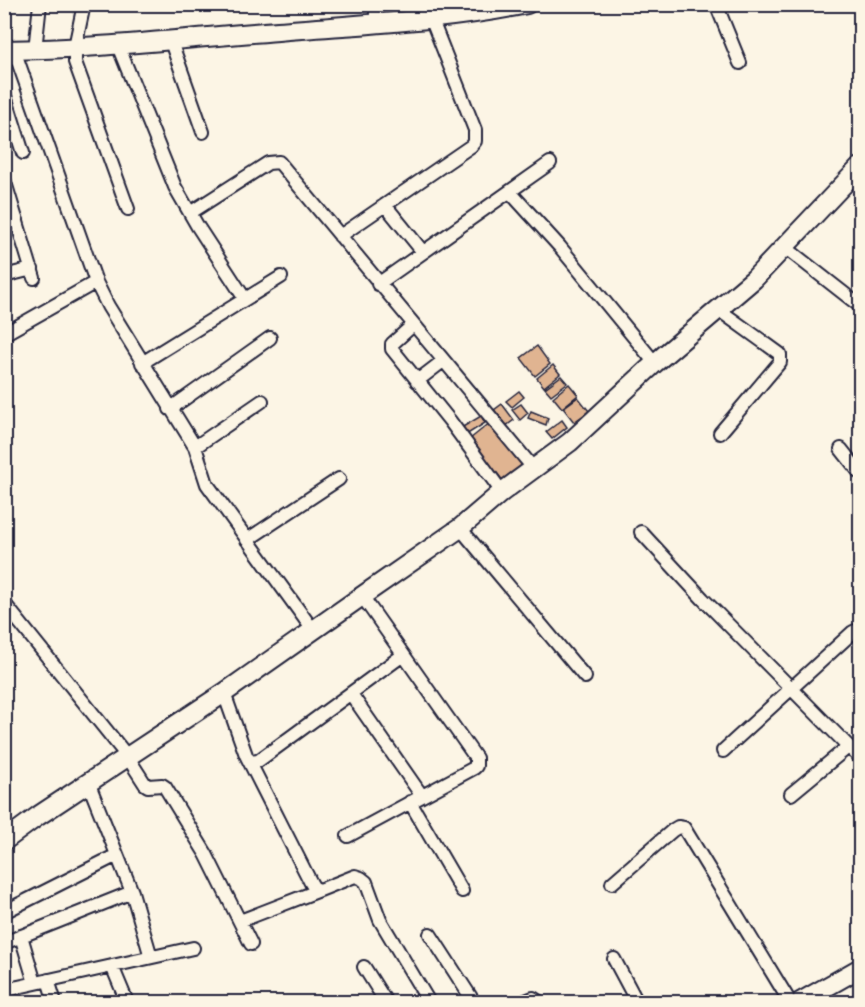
<svg xmlns="http://www.w3.org/2000/svg" width="865" height="1007" font-family="Pangolin,sans-serif">
<style>
.building{fill:#e0b491;stroke:#22223b;stroke-width:1.5}
.lines{fill:none;stroke-linecap:round;stroke-linejoin:round}
.street-casing{stroke:#22223b;stroke-width:16}
.secondary-casing{stroke:#22223b;stroke-width:22}
.street{stroke:#fcf5e5;stroke-width:12}
.secondary{stroke:#fcf5e5;stroke-width:18}
</style>
<rect width="100%" height="100%" fill="#fcf5e5"/>
<filter id="ink" filterUnits="userSpaceOnUse"><feTurbulence type="fractalNoise" baseFrequency=".0167" numOctaves="2"/><feDisplacementMap in="SourceGraphic" scale="12" xChannelSelector="R" yChannelSelector="G"/><feConvolveMatrix kernelMatrix="1 2 1 2 8 2 1 2 1" color-interpolation-filters="sRGB"/></filter>
<g filter="url(#ink)">
<path class="building" d="M537 346 550 364 535 376 521 358Z
M553 365 560 374 544 387 537 378Z
M561 376 567 383 551 395 545 388Z
M569 384 578 395 562 408 553 397Z
M519 391 524 397 512 407 506 401Z
M578 397 589 411 574 422 563 408Z
M502 404 514 420 506 426 494 410Z
M521 404 528 413 520 420 512 410Z
M531 411 548 418 546 425 528 418Z
M481 416 485 423 466 435 461 428Z
M562 420 567 427 552 439 546 432Z
M491 422 524 464 503 481 470 439Z"/>
<g class="lines">
<g class="street-casing">
<path id="street" d="M84 4 75 47V62L128 209
M376 4V23
M716 4 740 63
M170 39 203 132
M117 43 175 187 198 227 245 299
M14 50 96 282 108 306 195 447 207 484 313 630
M35 50 40 4
M4 93 23 153
M4 179 34 278
M510 192 560 247 655 363
M385 205 423 252
M190 213 268 163 279 162 534 469
M4 223 17 220
M340 236 471 146 475 141V130L431 18
M786 248 860 306
M4 276 32 269
M378 284 550 163
M719 310 780 354V362L720 433
M413 325 392 344V349L450 421 502 492
M4 334 96 282
M142 363 281 277
M417 381 443 361
M170 409 270 338
M195 447 262 401
M841 449 860 473
M460 528 585 677
M641 532 703 599 860 758
M247 540 339 479
M4 603 127 756 145 784 148 786 162 785 165 787 206 854 251 944
M224 693 246 755 311 883 314 888 320 890 355 876 361 878 366 882 380 920 429 1002
M351 694 422 796
M723 751 853 632 860 629
M250 762 258 761 403 655
M88 782 132 892 151 957
M791 794 848 747
M410 802 462 891
M348 836 474 768 476 766V758L362 596
M612 883 673 830 678 827 684 828 790 1002
M4 912 117 855
M240 921 320 890
M430 934 474 1002
M21 936 35 983
M4 943 132 892
M614 959 637 1002
M112 966 127 1002
M364 967 386 1002
M48 980 55 1002
M4 992 18 987 193 948
M523 1002 533 998 539 1002"/>
</g>
<g class="secondary-casing">
<path id="secondary" d="M4 50C96 49 187 38 278 31 360 24 445 21 527 4
M4 841 38 816 224 693 362 596 460 528 502 492 570 442 655 363 754 279 860 167
M800 1002 860 968"/>
</g>
<use href="#street" class="street"/>
<use href="#secondary" class="secondary"/>
</g>
</g>
<rect width="865" height="1007" fill="none" stroke="#fcf5e5" stroke-width="24"/>
<rect x="12" y="12" width="841" height="983" fill="none" stroke="#22223b" stroke-width="2" filter="url(#ink)"/>
</svg>
